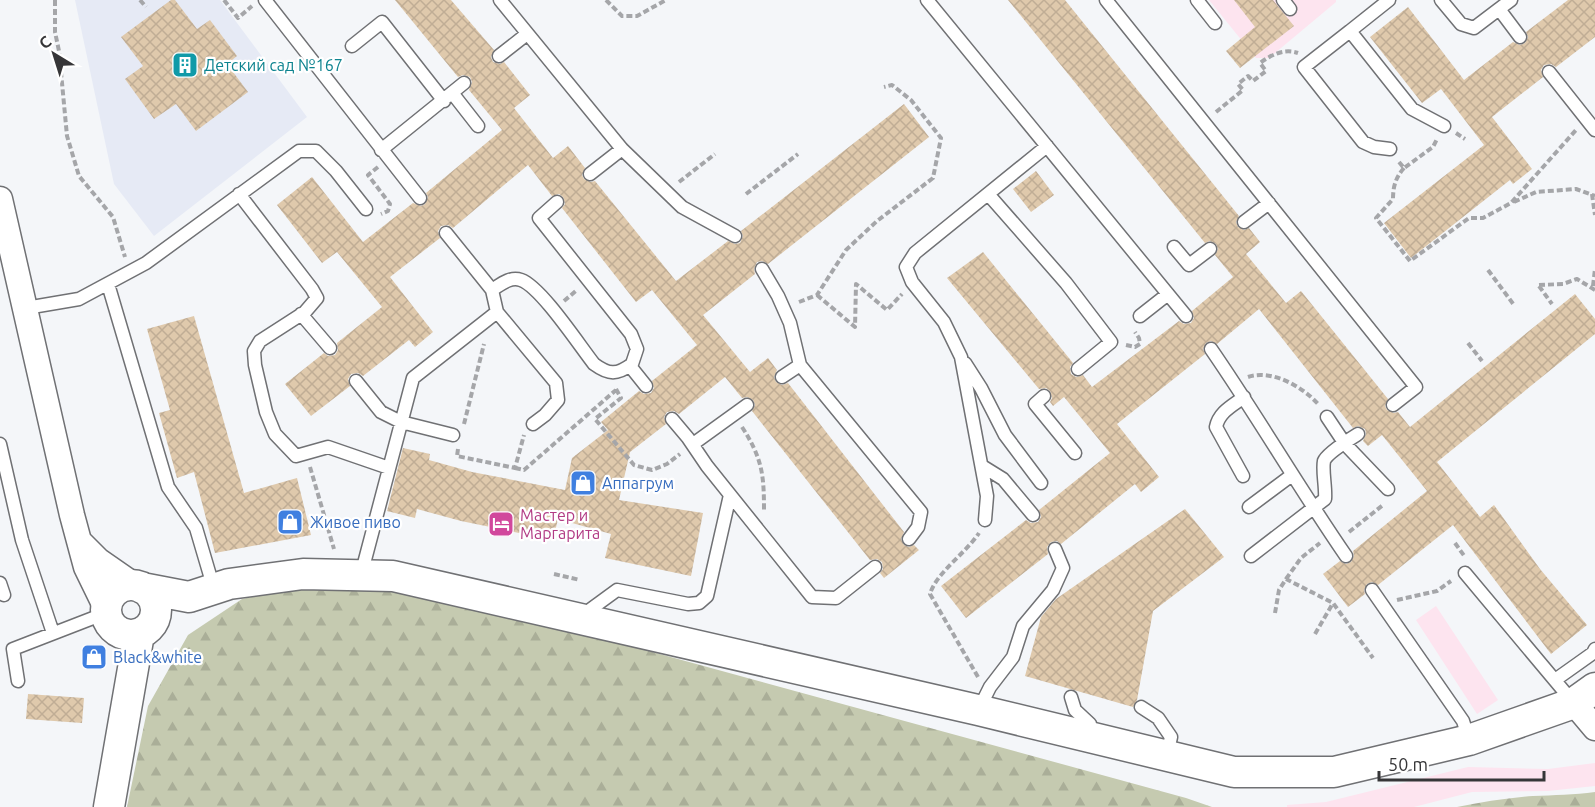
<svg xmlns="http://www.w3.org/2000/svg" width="1595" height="807" font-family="Ubuntu,sans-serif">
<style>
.built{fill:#e6eaf5}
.industrial{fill:#fde4ef}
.forest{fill:url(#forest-firs)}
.building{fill:url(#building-cross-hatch)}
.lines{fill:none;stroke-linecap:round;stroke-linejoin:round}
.service-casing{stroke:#707174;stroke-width:15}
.minor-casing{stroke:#707174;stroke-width:27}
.tertiary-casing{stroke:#707174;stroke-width:33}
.path{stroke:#a5a6a9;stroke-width:4;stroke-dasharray:6 3;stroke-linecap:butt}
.service{stroke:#fff;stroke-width:12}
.minor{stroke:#fff;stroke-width:24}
.tertiary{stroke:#fff;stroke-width:30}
.labels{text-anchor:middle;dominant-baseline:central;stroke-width:4.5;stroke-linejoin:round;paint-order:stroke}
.culture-label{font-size:16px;fill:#0d838f;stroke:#fff;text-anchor:start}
.shop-label{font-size:16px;fill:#366cbe;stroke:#fff;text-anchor:start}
.hotel-label{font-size:16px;fill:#b23c85;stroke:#fff;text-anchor:start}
</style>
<defs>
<pattern id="forest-firs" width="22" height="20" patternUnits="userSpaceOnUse" patternTransform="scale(1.5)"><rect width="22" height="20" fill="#c5cab0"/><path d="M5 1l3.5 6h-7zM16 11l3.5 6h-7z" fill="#aaae98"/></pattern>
<pattern id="building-cross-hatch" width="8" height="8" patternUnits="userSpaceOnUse" patternTransform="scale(1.5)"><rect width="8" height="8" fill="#dfc9ac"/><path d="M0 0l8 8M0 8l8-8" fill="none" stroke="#c0ad95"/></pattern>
</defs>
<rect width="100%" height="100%" fill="#f4f6f9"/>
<path class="built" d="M75 0H220L307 117 154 236 114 184Z"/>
<path class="industrial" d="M1209 0H1336V2L1269 58H1256Z
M1436 606 1498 700 1477 714 1416 620Z
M1595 763V786L1548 791 1472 792 1414 807H1287V805L1326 802 1468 767 1548 769Z"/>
<path class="forest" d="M348 583 448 596 1186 798 1212 807H127L148 706 188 635 242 599 297 587Z
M1595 792V807H1457C1482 802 1507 798 1533 796 1554 795 1574 795 1595 792Z"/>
<path class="building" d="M171 0H175L197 29 210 20 237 56 227 64 248 92 196 131 176 104 154 119 125 79 143 66 121 37Z
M395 0H451L494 50 491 57 493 62 500 64 504 62 530 95 514 108 553 158 568 146 585 168 582 175 584 179 591 182 595 181 676 281 728 241 735 244 740 243 743 236 741 231 904 104 929 137 768 264 762 261 757 262 754 269 755 274 703 315 750 372 768 358 777 370 774 377 776 382 782 385 788 383 904 532 901 539 904 545 909 547 914 545 919 550 884 578 880 573 883 569 882 562 877 559 870 560 752 411 755 405 753 400 747 397 742 398 725 377 679 414 674 411 667 412 664 417 666 424 630 452 619 500 703 513 691 576 605 558 611 534 558 519 553 540 461 521 417 509 415 518 387 511 403 448 430 454 429 460 472 472 565 490 572 458 608 430 601 422 639 391 644 394 651 393 654 388 652 381 697 345 652 290 636 302 562 208 565 204 563 197 559 194 552 196 528 165 453 228 448 225 441 226 438 231 440 238 390 277 433 332 415 347 409 340 363 376 358 373 351 374 348 379 350 386 311 416 285 384 324 353 328 356 335 355 338 350 337 343 382 307 337 252 322 263 277 205 312 177 363 242 413 203 421 206 425 204 428 197 426 193 502 130 469 90 472 82 470 77 463 75 458 77Z
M1008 0H1065L1239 216 1236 222 1238 227 1244 230 1249 228 1260 242 1246 254 1286 303 1301 291 1388 399 1385 406 1387 410 1394 413 1398 412 1410 427 1575 294 1595 319V334L1437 462 1480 517 1494 505 1540 569 1587 625 1551 654 1453 525 1378 585 1372 582 1367 584 1364 590 1365 594 1348 607 1323 574 1340 561 1346 564 1351 562 1354 556 1353 551 1427 491 1382 435 1368 446 1363 441 1366 434 1365 429 1358 426 1353 428 1259 309 1217 344 1211 341 1206 343 1203 349 1205 354 1117 424 1159 477 1141 492 1135 484 1061 544 1057 541 1051 542 1047 547 1048 554 966 618 941 586 1026 520 1031 523 1038 522 1041 517 1039 510 1110 453 1064 397 1053 406 1050 402 1052 398 1050 391 1046 388 1039 389 947 278 983 252 1073 363 1070 367 1071 374 1076 377 1083 375 1092 387 1179 321 1184 324 1191 323 1194 318 1192 311 1233 277 1215 255 1218 249 1216 244 1210 241 1205 243Z
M1234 0H1273L1294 26 1240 68 1226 51 1255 27Z
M1568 0H1595V37L1556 67 1551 64 1544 65 1541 70 1543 77 1492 117 1532 169 1513 184 1510 180 1411 258 1384 223 1484 145 1441 89 1422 103 1370 37 1408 7 1464 80 1513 42 1520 45 1525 43 1528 37 1526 32Z
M1036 171 1054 195 1031 212 1013 189Z
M194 316 244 493 297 478 311 535 215 553 194 472 177 478 159 413 170 410 147 329Z
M1185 509 1224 557 1153 611 1137 700 1133 707 1025 676 1041 617 1056 599Z
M28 694 84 698 82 723 26 719Z"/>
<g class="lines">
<g class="service-casing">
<path id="service" d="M265 0 420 198
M500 0 622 149 682 207 735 236
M927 0 1186 316
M1106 0 1416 387 1393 405
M1197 0 1215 23
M1283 0 1290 9
M1389 0 1350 31 1412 109 1444 126
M1441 0 1461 24 1474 28 1499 9 1520 37
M1499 9 1511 0
M1350 31 1304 67 1363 142 1374 147 1390 149
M352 46 382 22 444 101
M499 56 527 34
M1549 72 1595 130
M453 94 478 126
M381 150 464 83
M590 174 622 149
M239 194 312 289 317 298 305 312 260 341 254 351 255 365 266 412 275 434 296 456 328 447 389 468
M988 194 1066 283 1111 342 1078 369
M1244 222 1269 203
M1174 247 1189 265 1210 249
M762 269 778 296 790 323 800 365 921 512 918 527 909 539
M108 284 168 487 196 528 214 589
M492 290C500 285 510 276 521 280 541 287 579 345 594 364 609 375 617 375 632 364L637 349 631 334 539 218 557 202
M26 308 79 299 146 263 299 151H316L336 171 366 209
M497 312 556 383 558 400 545 415 533 424
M301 314 330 348
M1140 316 1168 294
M1211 349C1258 417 1299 488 1346 556
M965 363 981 388 1005 435 1041 483
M630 366 646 386
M782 377 800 365
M356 381 381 412 401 422 453 435
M1044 396 1035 404 1075 453
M1327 417 1345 444 1388 489
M672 419 688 438 707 466 812 597 836 598 875 567
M0 444 22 540 53 633
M693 444 747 405
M982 466 1003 479 1033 515
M1243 476 1216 427C1219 412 1232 406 1244 397
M1249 507 1292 475
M985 520 987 496 961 357 944 322 912 282 906 267 915 253 1047 146
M1251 556 1325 499C1326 487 1322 471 1324 461 1327 453 1350 439 1358 434
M1465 573 1573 702
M361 575 413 378 497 312 492 290 446 233
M0 583 4 595
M1372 590 1463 721 1469 740
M584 618 591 609 617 590 688 604 699 603 707 596 730 495
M1555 680 1593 653 1595 649
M18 681 13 649 106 613
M1071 697 1075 710 1090 724 1088 735
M1141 707 1158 718 1171 737 1167 755
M979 709 990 687 1013 657 1023 626 1053 590 1063 568 1055 549"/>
</g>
<g class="minor-casing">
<path id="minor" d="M0 199 72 515 86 567 106 608
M79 541 98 560 134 585
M1574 703 1595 728"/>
</g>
<g class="tertiary-casing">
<path id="tertiary" d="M106 610a25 25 0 1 1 50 0a25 25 0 1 1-50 0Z
M142 588 189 597 229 584 303 574 393 576 978 710 1234 772H1334L1469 740 1574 703 1595 688
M109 807 139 634"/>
</g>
<path class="path" d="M55 0V32L59 51 67 136 79 176 113 217 125 257
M140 0 146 7
M224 0 238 18 252 6
M606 0 622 16H637L666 0
M1216 112 1243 90 1238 84 1248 76 1253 81 1266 71 1260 63C1271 55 1284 48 1298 53
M1456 133 1465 139
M1399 162 1404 168 1433 147 1437 139
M378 167 368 175 390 204 388 211 381 214
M1404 168C1396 177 1393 186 1393 199L1376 218 1410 261 1469 218H1483L1511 203 1576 130
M679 182 715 154
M746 194 798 154
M1592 194 1595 215
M1514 202 1536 192 1576 189 1595 196
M1488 270 1514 305
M1539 285 1563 284 1577 279 1595 290
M1539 286 1552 304
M1593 286 1595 269
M817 295 855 327 856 284 887 310 902 294
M564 301 577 290
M799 302 817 295 846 250 877 221 933 178 941 138 911 100 892 85 884 87
M1468 343 1482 361
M1126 345 1135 347 1140 344 1139 338 1135 332
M1248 377C1271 369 1302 386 1318 404
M616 389 621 398 595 419 634 465 652 470 667 464 680 454
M464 424 484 344
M742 427C762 458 764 474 764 510
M458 449 457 456 515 468 524 435
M310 467 334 549
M515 468 524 470 616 390
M1349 532 1383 505
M1455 543 1465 557
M554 574 580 580
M1286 579 1301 558 1320 543
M1397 600 1437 591 1451 581
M1275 613 1279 590 1286 579 1333 603 1373 658
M1315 634 1333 603
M978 677 930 594C936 573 966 553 979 533"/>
<use href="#service" class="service"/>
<use href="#minor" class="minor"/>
<use href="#tertiary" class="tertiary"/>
</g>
<defs>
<g id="building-square" transform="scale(1.35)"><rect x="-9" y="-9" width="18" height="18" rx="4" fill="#0f9aa8" stroke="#fff"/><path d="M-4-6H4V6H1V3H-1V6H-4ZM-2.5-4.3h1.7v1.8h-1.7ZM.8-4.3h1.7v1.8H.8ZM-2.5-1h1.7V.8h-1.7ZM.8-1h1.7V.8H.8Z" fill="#fff"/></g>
<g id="shop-square" transform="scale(1.35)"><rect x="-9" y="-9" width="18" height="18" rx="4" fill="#3f7fe0" stroke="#fff"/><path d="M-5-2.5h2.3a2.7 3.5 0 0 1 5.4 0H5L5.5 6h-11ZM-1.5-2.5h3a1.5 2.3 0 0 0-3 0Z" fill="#fff"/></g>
<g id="hotel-square" transform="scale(1.35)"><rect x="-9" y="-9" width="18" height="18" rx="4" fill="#d1479c" stroke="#fff"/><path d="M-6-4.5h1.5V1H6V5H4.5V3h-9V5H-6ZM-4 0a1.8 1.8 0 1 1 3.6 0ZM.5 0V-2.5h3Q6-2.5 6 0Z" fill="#fff"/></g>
</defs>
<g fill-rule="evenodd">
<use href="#building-square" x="185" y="65"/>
<use href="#shop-square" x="583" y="483"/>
<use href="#shop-square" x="290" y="522"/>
<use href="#hotel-square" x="501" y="524"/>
<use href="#shop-square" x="94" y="657"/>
</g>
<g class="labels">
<g class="culture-label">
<text x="204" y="65">Детский сад №167</text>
</g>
<g class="shop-label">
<text x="602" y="483">Аппагрум</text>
<text x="310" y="522">Живое пиво</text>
<text x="113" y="657">Black&amp;white</text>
</g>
<g class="hotel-label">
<text x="520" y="515">Мастер и<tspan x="520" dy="18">Маргарита</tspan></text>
</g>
</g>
<g transform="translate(54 54) rotate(322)" stroke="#ffffff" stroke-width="4.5" paint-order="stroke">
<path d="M0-4.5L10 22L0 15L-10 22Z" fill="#363638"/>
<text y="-9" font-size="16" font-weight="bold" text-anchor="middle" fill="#363638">С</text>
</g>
<path d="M1379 771v9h165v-9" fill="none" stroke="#363638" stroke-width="3"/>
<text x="1388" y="771" font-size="18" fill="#363638" stroke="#ffffff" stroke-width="4.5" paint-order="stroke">50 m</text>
</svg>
